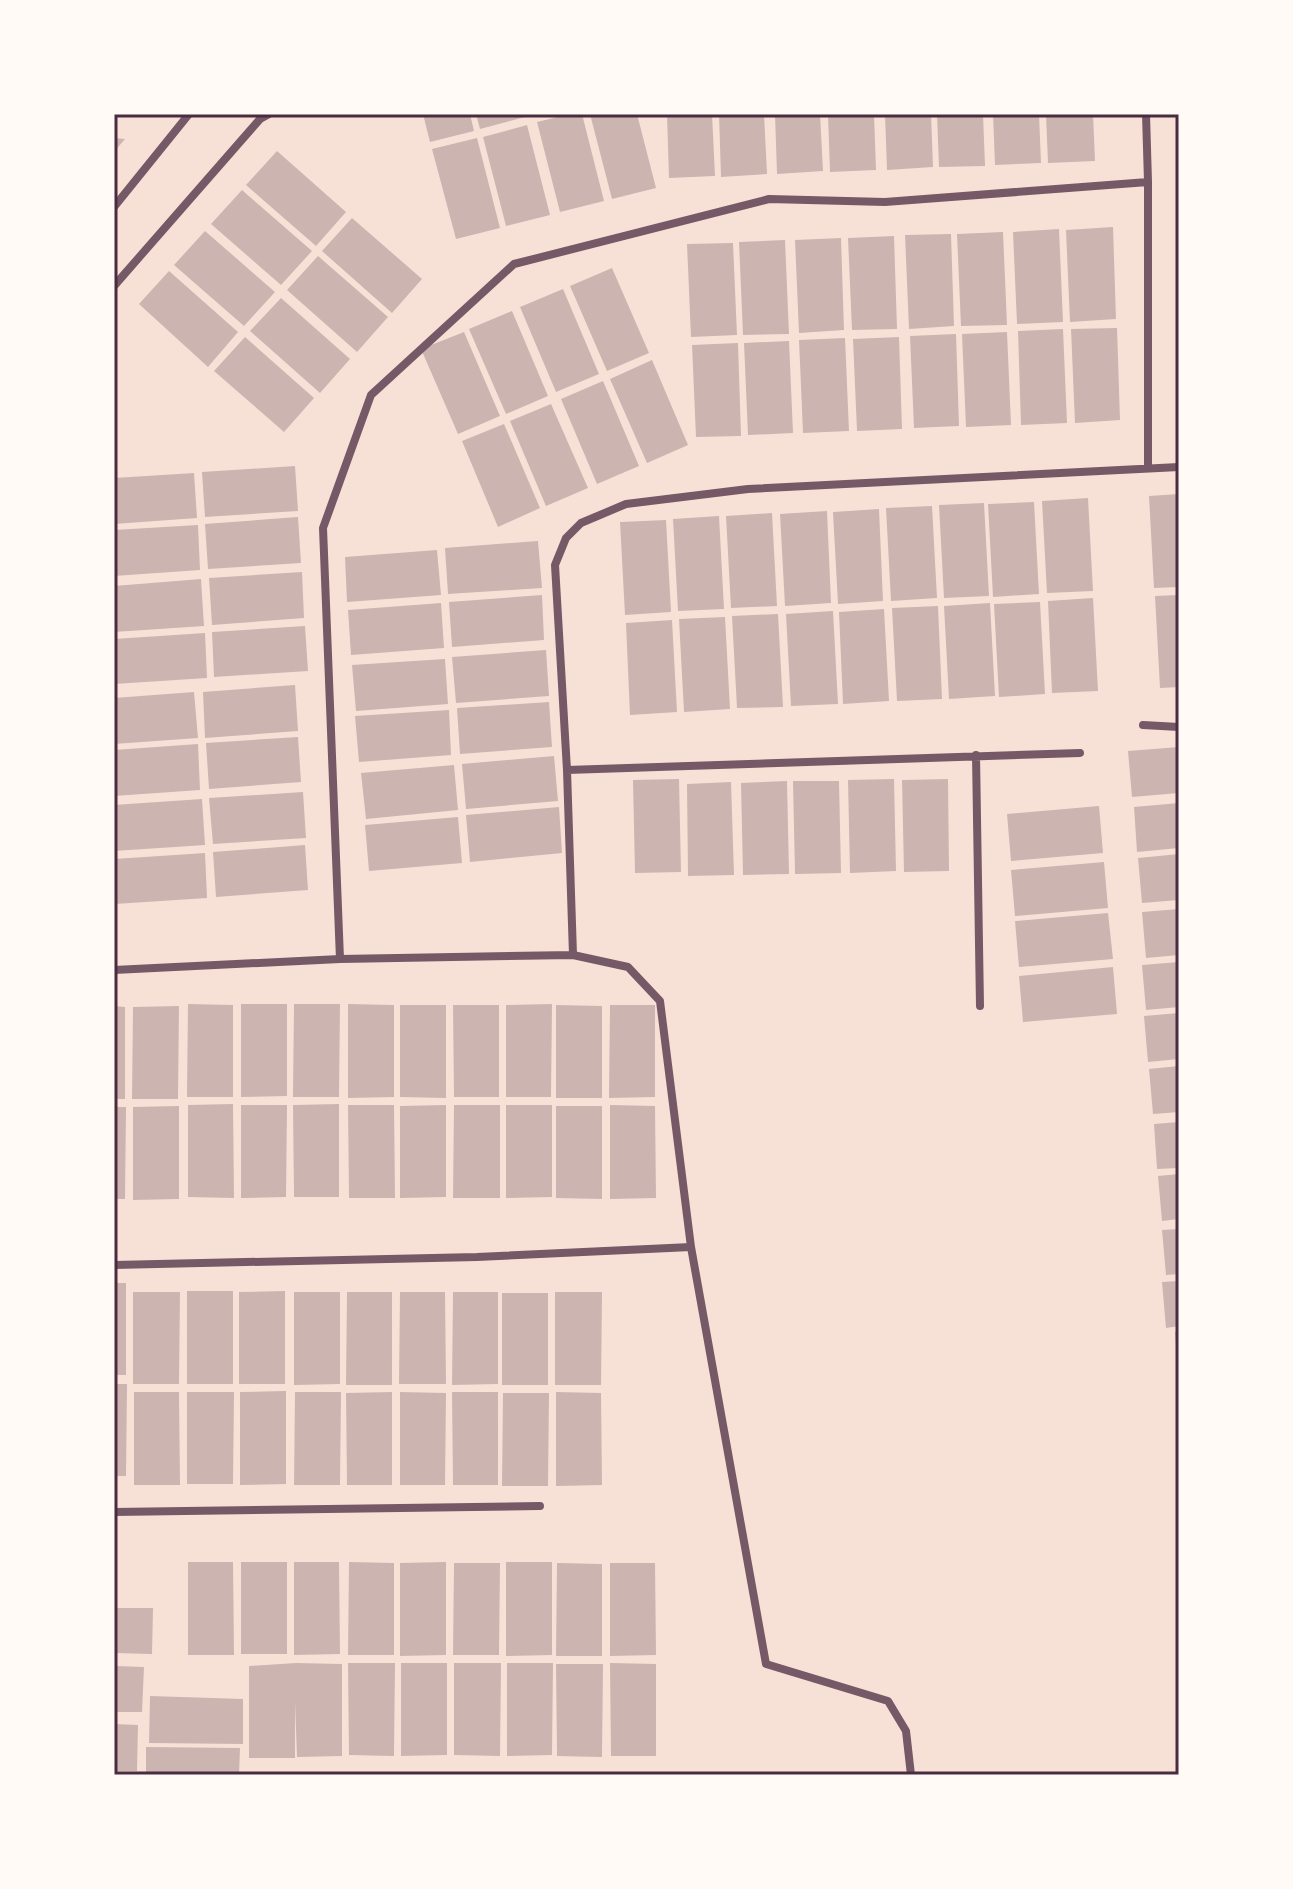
<svg xmlns="http://www.w3.org/2000/svg" width="1293" height="1889" font-family="'Roboto Condensed',sans-serif">
<style>
.building{fill:#ccb4b1}
.lines{fill:none;stroke-linecap:round;stroke-linejoin:round}
.minor{stroke:#755966;stroke-width:8}
.neatline{fill:none;stroke:#4a2c40;stroke-width:3}
</style>
<rect width="100%" height="100%" fill="#f7e1d7"/>
<path class="building" d="M423 114H470L474 131 430 142Z
M476 114H524L525 117 480 129Z
M570 114H582L604 201 560 212 537 122Z
M590 114H637L656 188 612 199Z
M667 114H712L715 176 669 178Z
M719 114H764L767 174 721 177Z
M775 114H820L823 171 777 174Z
M828 114H874L876 170 830 172Z
M885 114H931L933 167 887 170Z
M937 114H983L985 166 939 167Z
M993 114H1039L1041 163 995 165Z
M1046 114H1093L1095 161 1048 163Z
M527 125 550 215 506 226 483 137Z
M114 138 125 139 114 152Z
M477 138 500 228 456 239 432 149Z
M277 151 346 212 316 246 246 185Z
M242 190 312 251 281 285 211 224Z
M352 218 422 279 392 313 322 251Z
M1113 227 1116 319 1070 322 1066 230Z
M1059 229 1063 322 1017 324 1013 232Z
M205 231 275 292 244 326 174 265Z
M1003 232 1007 325 961 326 957 234Z
M951 234 954 326 909 329 905 235Z
M894 236 897 329 852 330 848 238Z
M841 238 844 330 799 333 795 240Z
M785 240 789 334 743 335 739 242Z
M733 243 737 335 691 337 687 244Z
M318 256 388 317 357 352 287 290Z
M612 268 649 353 607 371 570 286Z
M169 271 238 332 208 367 139 304Z
M563 289 599 374 556 392 520 307Z
M281 298 350 359 320 393 250 331Z
M512 311 548 396 506 414 469 329Z
M1117 328 1120 420 1075 423 1071 329Z
M1063 329 1067 423 1021 425 1018 331Z
M464 332 500 416 458 434 421 349Z
M1007 332 1011 425 966 427 962 334Z
M956 334 959 426 914 428 910 336Z
M245 337 314 398 284 432 214 371Z
M899 337 902 429 857 431 853 339Z
M845 338 849 431 803 433 799 340Z
M789 341 793 433 748 435 744 343Z
M738 343 741 436 696 437 692 345Z
M652 360 688 445 647 463 610 379Z
M603 381 639 466 597 484 561 399Z
M551 404 588 488 546 506 510 421Z
M504 424 540 508 498 527 462 441Z
M295 466 298 511 205 517 202 472Z
M194 473 197 518 114 524V478Z
M1179 494V587L1154 588 1149 496Z
M1088 498 1093 591 1047 593 1042 501Z
M1034 502 1039 594 993 597 988 504Z
M984 503 989 596 944 598 939 505Z
M932 506 937 598 891 601 886 508Z
M879 509 883 601 838 604 833 512Z
M827 511 831 603 785 606 780 514Z
M772 513 777 606 731 608 726 516Z
M719 516 724 609 678 611 673 519Z
M298 517 301 563 208 569 205 524Z
M666 520 671 612 625 615 620 522Z
M198 525 200 570 114 576V530Z
M538 541 542 588 448 594 445 548Z
M437 550 441 595 347 602 345 557Z
M302 572 304 618 212 625 209 578Z
M201 579 204 626 114 632V586Z
M542 595 544 640 452 647 449 602Z
M1179 595V687L1160 688 1155 596Z
M1093 598 1098 691 1052 693 1048 601Z
M1040 602 1045 694 999 697 994 604Z
M441 603 444 648 351 655 348 610Z
M990 603 995 696 949 699 944 606Z
M938 606 942 699 897 701 892 608Z
M884 609 889 701 843 704 839 612Z
M833 611 838 704 791 706 786 614Z
M778 614 783 707 737 708 732 616Z
M725 617 730 709 684 712 679 619Z
M672 620 677 712 630 715 626 623Z
M305 626 308 671 214 677 212 632Z
M205 633 207 678 114 684V639Z
M546 650 549 696 456 703 452 657Z
M445 659 448 704 356 711 352 665Z
M295 685 298 731 205 738 203 692Z
M194 692 198 738 114 744V698Z
M549 702 552 747 460 754 457 708Z
M449 710 451 755 359 762 355 716Z
M298 737 301 782 209 789 206 743Z
M198 744 200 790 114 796V750Z
M1179 747V793L1132 797 1128 751Z
M554 756 558 801 466 809 462 764Z
M454 765 458 810 366 819 361 773Z
M679 779 681 872 635 873 633 780Z
M894 779 896 871 850 873 848 780Z
M948 779 949 871 904 872 902 780Z
M787 781 789 874 743 875 741 783Z
M793 781H839L841 873 795 874Z
M731 782 734 875 688 876 687 784Z
M303 792 306 838 213 844 209 798Z
M202 799 205 845 114 851V805Z
M1179 803V848L1137 852 1134 807Z
M1099 806 1103 853 1011 861 1007 814Z
M559 807 562 853 470 862 466 815Z
M458 817 462 863 369 871 365 825Z
M305 845 308 890 216 897 213 852Z
M205 853 207 898 115 904 114 859Z
M1179 854V900L1142 903 1138 858Z
M1104 862 1108 908 1015 916 1011 870Z
M1179 909V955L1146 958 1142 912Z
M1108 913 1113 959 1019 967 1015 921Z
M1179 962V1007L1146 1010 1142 965Z
M1113 967 1117 1014 1023 1022 1019 976Z
M188 1004 233 1005V1097H187Z
M241 1004H287V1096L241 1097Z
M294 1004H340L339 1097H293Z
M348 1004 394 1005V1097L348 1098Z
M552 1004 551 1097H506V1005Z
M400 1005H446V1098L400 1097Z
M453 1005H499V1097H454Z
M556 1005 602 1006V1098H556Z
M610 1005H655V1097L609 1098Z
M114 1006 125 1007V1099H114Z
M179 1006 178 1099H132L133 1007Z
M1179 1013V1059L1148 1062 1144 1016Z
M1179 1066V1112L1153 1114 1149 1069Z
M233 1104 234 1198 188 1197V1105Z
M339 1104V1197H294L293 1105Z
M241 1105H287L286 1197 241 1198Z
M348 1105H394L395 1198H349Z
M446 1105V1197L400 1198V1106Z
M454 1105H500V1198H453Z
M506 1105H552V1197L506 1198Z
M610 1105 655 1106 656 1198 610 1199Z
M179 1106V1199L133 1200V1107Z
M556 1106H602V1199L556 1198Z
M114 1107H126L125 1199H114Z
M1179 1122V1168L1157 1169 1154 1124Z
M1179 1174V1219L1162 1221 1158 1176Z
M1179 1229V1274L1166 1275 1162 1230Z
M1179 1281V1326L1166 1328 1162 1282Z
M114 1283H126V1375H114Z
M187 1291H233V1384H187Z
M285 1291V1384H239V1292Z
M133 1292H180L179 1384H133Z
M294 1292H340V1384L294 1385Z
M347 1292H392V1385H346Z
M400 1292H445L446 1384H399Z
M453 1292H498V1384L452 1385Z
M555 1292H602L601 1385H555Z
M502 1293H548V1385H502Z
M1179 1331V1357H1177L1175 1332Z
M114 1384H127L126 1476H114Z
M286 1391V1484L240 1485V1392Z
M134 1392H179L180 1485H134Z
M187 1392H234L233 1484H187Z
M295 1392H341L340 1485H294Z
M392 1392V1485H347L346 1393Z
M400 1392 446 1393 445 1485H400Z
M452 1392H498V1485H453Z
M556 1392 601 1393 602 1485 556 1486Z
M503 1393H549L548 1486H502Z
M188 1562H233L234 1655H188Z
M241 1562H287V1654H241Z
M294 1562H339L340 1654 294 1655Z
M349 1562 394 1563V1655H348Z
M446 1562V1655L400 1656V1563Z
M506 1562H552V1655L506 1656Z
M454 1563H500L499 1655H453Z
M557 1563 602 1564V1656H556Z
M610 1563H655L656 1655 610 1656Z
M114 1608H153L152 1654 114 1653Z
M296 1663 342 1664V1756L297 1757 295 1701V1758H249V1666Z
M348 1663H395L394 1756 349 1755Z
M401 1663H447V1755L401 1756Z
M454 1663H501L500 1756 454 1755Z
M507 1663H553L552 1755 507 1756Z
M610 1663 656 1664V1756H611Z
M556 1664H603L602 1757 557 1756Z
M114 1666 144 1667 142 1712H114Z
M150 1696 243 1699V1744L149 1743Z
M114 1724 138 1725 137 1771H114Z
M146 1747 240 1748 239 1775H146Z"/>
<g class="lines">
<path class="minor" d="M1146 114 1148 182V467
M114 207 189 114
M114 286 260 119 269 114
M1143 725 1179 727
M976 755 980 1006
M567 770 1080 753
M573 955 567 770 555 565 566 538 581 523 626 504 748 489 1179 467
M340 959 323 528 371 395 514 264 769 199 885 202 1148 182
M114 970 340 959 573 955 628 967 660 1001 691 1247 766 1664 888 1701 906 1731 911 1775
M114 1265 477 1257 691 1247
M114 1512 540 1506"/>
</g>
<rect width="1293" height="1889" fill="none" stroke="#fffaf5" stroke-width="232"/>
<rect x="116" y="116" width="1061" height="1657" class="neatline"/>
</svg>
